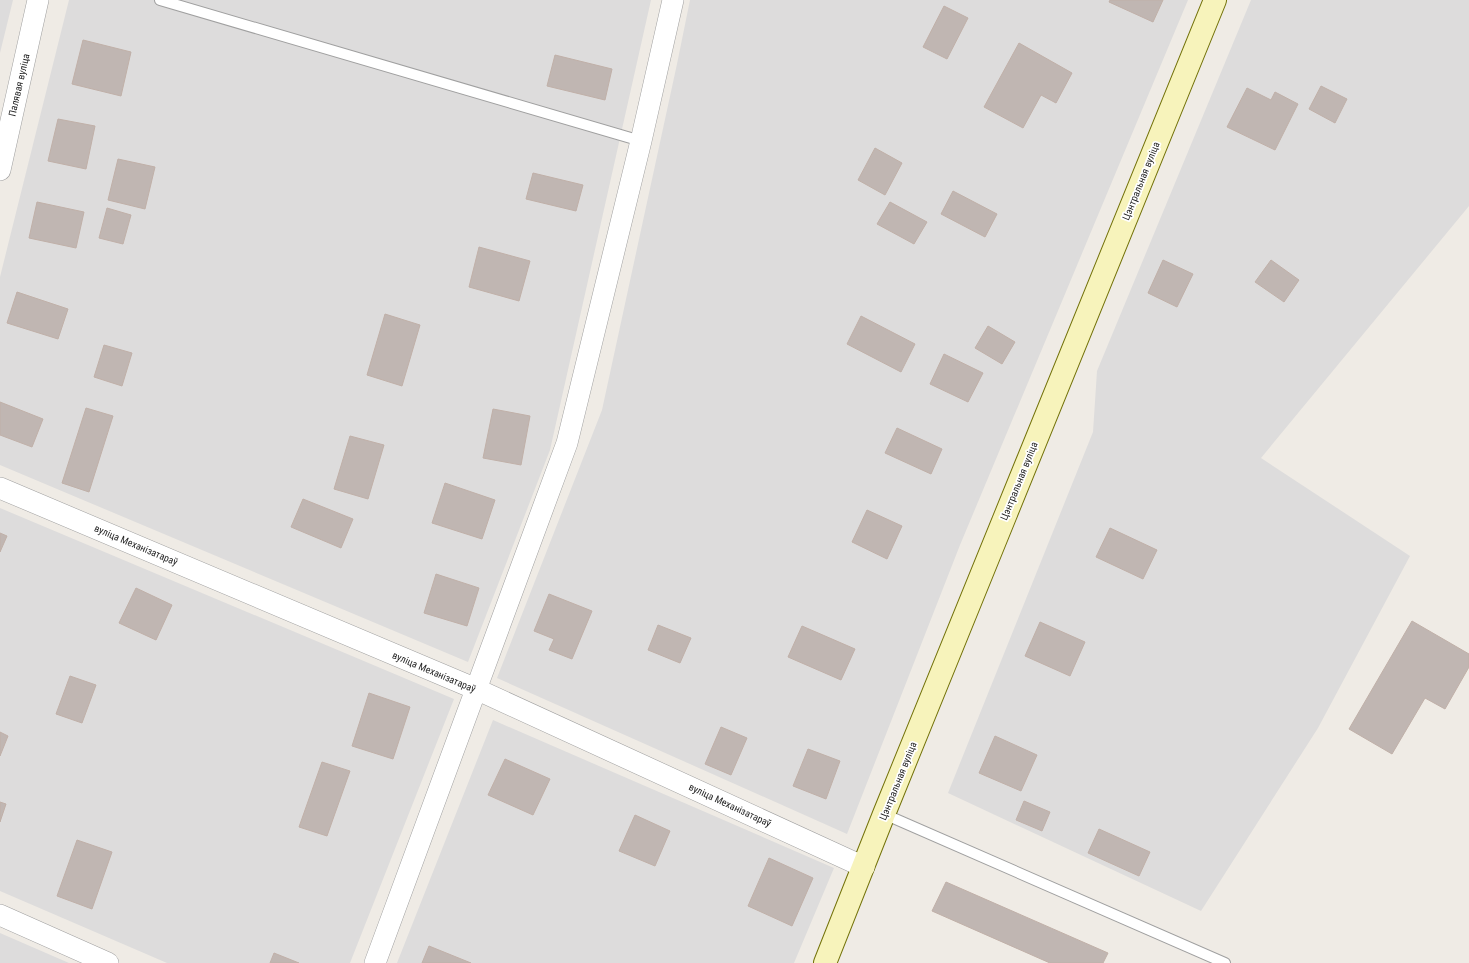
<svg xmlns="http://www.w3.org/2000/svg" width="1469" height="963" font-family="'Roboto Condensed',sans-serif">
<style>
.residential{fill:#dddcdc}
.building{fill:#c0b6b2;stroke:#c0b0a8}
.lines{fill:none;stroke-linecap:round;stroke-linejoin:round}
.lane-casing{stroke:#a0a0a0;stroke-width:12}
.street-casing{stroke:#a0a0a0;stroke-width:22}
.secondary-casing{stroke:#737209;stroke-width:24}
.lane{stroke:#fff;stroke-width:10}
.street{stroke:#fff;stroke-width:21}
.secondary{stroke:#f7f3bb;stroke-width:22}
.labels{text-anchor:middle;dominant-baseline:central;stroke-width:3.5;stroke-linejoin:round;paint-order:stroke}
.street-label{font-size:10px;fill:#1f1f1f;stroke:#fff}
</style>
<rect width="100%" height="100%" fill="#efebe5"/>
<path class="residential" d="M0 0H13L0 53Z
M69 0H651L550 450 468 662 0 465V277Z
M690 0H1188L960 545 847 834 497 678 602 410 677 64Z
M1251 0H1469V206L1261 458 1410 556 1318 728 1201 911 948 793 1093 432 1097 371Z
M0 508 454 699 350 963H167L0 891Z
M493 720 834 868 794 963H397Z
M0 933 69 963H0Z"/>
<path class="building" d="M1110 0H1163L1153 22 1109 2Z
M944 6 968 18 947 59 923 47Z
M83 40 131 52 121 96 72 84Z
M1019 43 1072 73 1056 103 1041 95 1023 128 984 107Z
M555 55 612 69 605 100 547 86Z
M1321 86 1347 99 1335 123 1309 109Z
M1247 88 1271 100 1275 92 1298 104 1275 150 1227 127Z
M58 119 95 126 86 169 48 161Z
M875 148 902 163 885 195 858 180Z
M118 159 155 167 145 209 108 200Z
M533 173 583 185 576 211 526 199Z
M953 191 997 214 985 237 941 214Z
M37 202 84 212 76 248 29 238Z
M890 202 927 222 914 244 877 224Z
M107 208 131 215 123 244 99 238Z
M479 247 530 261 519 301 469 287Z
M1163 260 1193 274 1177 307 1148 293Z
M1271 260 1299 280 1284 302 1255 282Z
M17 292 68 309 58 339 7 323Z
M385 314 420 325 402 386 367 375Z
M861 316 915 344 901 372 847 344Z
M988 326 1015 342 1002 364 975 348Z
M104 345 132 353 122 386 94 377Z
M944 354 983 373 968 402 930 384Z
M0 402 43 419 32 447 0 435Z
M86 408 113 416 89 492 62 483Z
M493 409 530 416 521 465 483 458Z
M897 428 942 449 931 474 885 453Z
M350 436 384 445 368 499 334 489Z
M445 483 495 500 482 539 432 523Z
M303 499 353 519 341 548 291 527Z
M867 510 902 526 887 559 852 542Z
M1110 528 1157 550 1143 579 1096 557Z
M0 533 7 536 0 552Z
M436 574 479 588 467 626 424 613Z
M136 588 172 605 156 640 119 623Z
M549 594 592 611 572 659 549 650 554 639 534 631Z
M1412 621 1469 654V667L1445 709 1425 698 1392 754 1349 729Z
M1040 622 1085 642 1070 676 1025 656Z
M658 625 691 638 680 663 648 650Z
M802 626 855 649 841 680 788 657Z
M70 676 96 685 82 723 56 714Z
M369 693 410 707 393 759 352 746Z
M721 727 747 738 731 775 705 764Z
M0 732 8 736 0 756Z
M995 736 1037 755 1021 791 979 773Z
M808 749 840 761 826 799 793 786Z
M505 759 550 779 533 815 488 795Z
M322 762 350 771 327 836 299 827Z
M1024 801 1050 812 1042 831 1016 820Z
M0 802 6 804 0 822Z
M635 815 670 831 655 866 619 851Z
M1099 829 1150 852 1139 876 1088 853Z
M77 840 112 852 92 909 57 896Z
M769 858 813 878 792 926 748 906Z
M946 882 1108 953 1103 963H1050L932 911Z
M429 946 471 963H422Z
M274 953 299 963H270Z"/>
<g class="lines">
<g class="lane-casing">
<path id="lane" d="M160 0 641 141
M884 814 1225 963"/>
</g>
<g class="street-casing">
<path id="street" d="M0 170 38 0
M0 488 476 689 864 867
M0 915 108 963
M375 963 567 443 641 141 673 0"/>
</g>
<g class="secondary-casing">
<path id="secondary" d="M825 963 884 814 1215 0"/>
</g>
<use href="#lane" class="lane"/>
<use href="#street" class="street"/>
<use href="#secondary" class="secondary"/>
</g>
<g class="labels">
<g class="street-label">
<text transform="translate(19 85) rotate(-77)">Палявая вуліца</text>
<text transform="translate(1141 181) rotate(-68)">Цэнтральная вуліца</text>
<text transform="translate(1019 481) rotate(-68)">Цэнтральная вуліца</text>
<text transform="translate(136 545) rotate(23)">вуліца Механізатараў</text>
<text transform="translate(434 672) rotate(23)">вуліца Механізатараў</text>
<text transform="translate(898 781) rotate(-68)">Цэнтральная вуліца</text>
<text transform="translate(730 805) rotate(25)">вуліца Механізатараў</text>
</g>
</g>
</svg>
